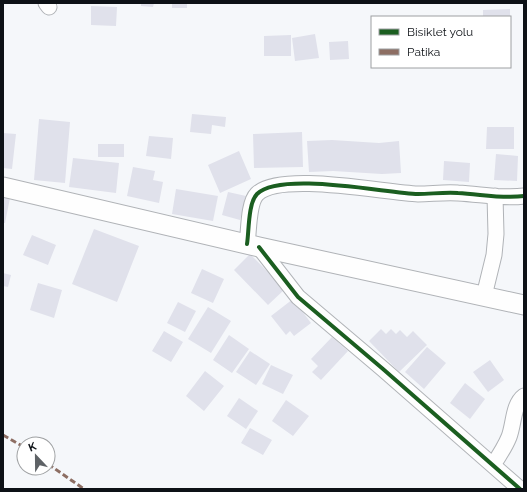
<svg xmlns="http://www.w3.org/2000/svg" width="527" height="492" font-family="Raleway,sans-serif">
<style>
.building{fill:#e0e1eb}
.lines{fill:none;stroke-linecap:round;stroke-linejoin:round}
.minor-casing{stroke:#b0b3b7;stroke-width:17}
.major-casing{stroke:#b0b3b7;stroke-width:21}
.minor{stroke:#fefefe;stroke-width:15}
.major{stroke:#fefefe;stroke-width:19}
.quiet{stroke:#8d6e63;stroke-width:3;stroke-dasharray:6 3;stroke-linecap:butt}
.cycleway-casing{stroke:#fff;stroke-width:6}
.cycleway{stroke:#1b5e20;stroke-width:4}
</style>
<rect width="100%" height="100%" fill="#f5f7fa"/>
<path class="building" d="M141 3H154L153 7 141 6Z
M172 3H187V8H172Z
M91 6 117 7 116 26 91 25Z
M510 9V17H483V10Z
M315 34 319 58 295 61 292 38Z
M291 35V56H264V36Z
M348 41 349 59 330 60 329 42Z
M192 114 226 117 225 127 212 125 211 134 190 132Z
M39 119 70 122 65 183 34 180Z
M487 127H514V149H486Z
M302 132 303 167 254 168 253 134Z
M3 133 16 134 12 169 3 168Z
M149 136 173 138 171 159 146 156Z
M332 140 379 143 399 141 401 173 382 174 333 171 309 172 307 141Z
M98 144H124V157H98Z
M239 151 251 179 220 193 208 165Z
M496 154 518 156 517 181 494 180Z
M73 158 119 163 116 193 69 187Z
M444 161 470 163 469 182 443 180Z
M133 167 155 171 153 180 163 182 159 203 127 196Z
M176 189 218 196 213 221 172 214Z
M228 192 246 196 240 220 222 215Z
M3 197 10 198 5 223H3Z
M94 229 139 246 117 302 72 284Z
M32 235 56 245 48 265 23 255Z
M250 254 285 289 268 305 234 270Z
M202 269 224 279 213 303 191 293Z
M3 273 11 275 8 287 3 286Z
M38 283 62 290 54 318 30 310Z
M293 299 311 323 294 336 290 331 286 335 271 316Z
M178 302 196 311 185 332 167 323Z
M208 307 231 321 211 353 188 339Z
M381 329 386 334 391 329 396 334 400 330 407 337 413 331 427 345 399 372 369 341Z
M164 331 183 342 171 362 152 351Z
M229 335 249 349 232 373 213 360Z
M332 337 348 351 321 380 312 372 318 366 311 359Z
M427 347 446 363 424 389 405 372Z
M250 351 270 364 256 385 236 372Z
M490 360 504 380 488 392 473 372Z
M271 365 293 375 283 394 262 384Z
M205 371 224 386 204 411 186 396Z
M465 383 485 399 470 419 450 403Z
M239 398 258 411 246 429 227 416Z
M286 400 309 416 293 436 272 421Z
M250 428 272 440 263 455 241 443Z"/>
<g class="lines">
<g class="minor-casing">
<path id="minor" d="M46 3 49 7
M247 244C249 232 248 203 257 194 281 171 385 193 418 194 431 194 444 192 458 193 480 194 502 199 524 196
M259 247 298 297 383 369 520 489
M484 296 494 255 496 234 495 196
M493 465C499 456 505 447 509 437 514 424 513 404 524 396"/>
</g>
<g class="major-casing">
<path id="major" d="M3 187 259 247 524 305"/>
</g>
<use href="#minor" class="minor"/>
<use href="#major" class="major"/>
<path class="quiet" d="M3 435 24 447
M48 464 84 489"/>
<g class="cycleway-casing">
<path id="cycleway" d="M247 244C249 232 248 203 257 194 281 171 385 193 418 194 431 194 444 192 458 193 480 194 502 199 524 196
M259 247 298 297 383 369 520 489"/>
</g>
<use href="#cycleway" class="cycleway"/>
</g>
<rect width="527" height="492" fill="none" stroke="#0d1116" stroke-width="8"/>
<rect x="371" y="16" width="140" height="52" fill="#ffffff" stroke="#9ea0a2"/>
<rect x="379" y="29" width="20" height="6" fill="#1b5e20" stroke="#9ea0a2"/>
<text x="407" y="36" font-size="12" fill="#0d1116">Bisiklet yolu</text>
<rect x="379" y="49" width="20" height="6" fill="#8d6e63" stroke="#9ea0a2"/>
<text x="407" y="56" font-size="12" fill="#0d1116">Patika</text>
<g transform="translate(36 456) rotate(338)"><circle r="19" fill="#ffffff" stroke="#9ea0a2"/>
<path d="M0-3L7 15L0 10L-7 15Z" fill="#5e6266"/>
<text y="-6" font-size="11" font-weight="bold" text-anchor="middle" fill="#0d1116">K</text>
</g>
</svg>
